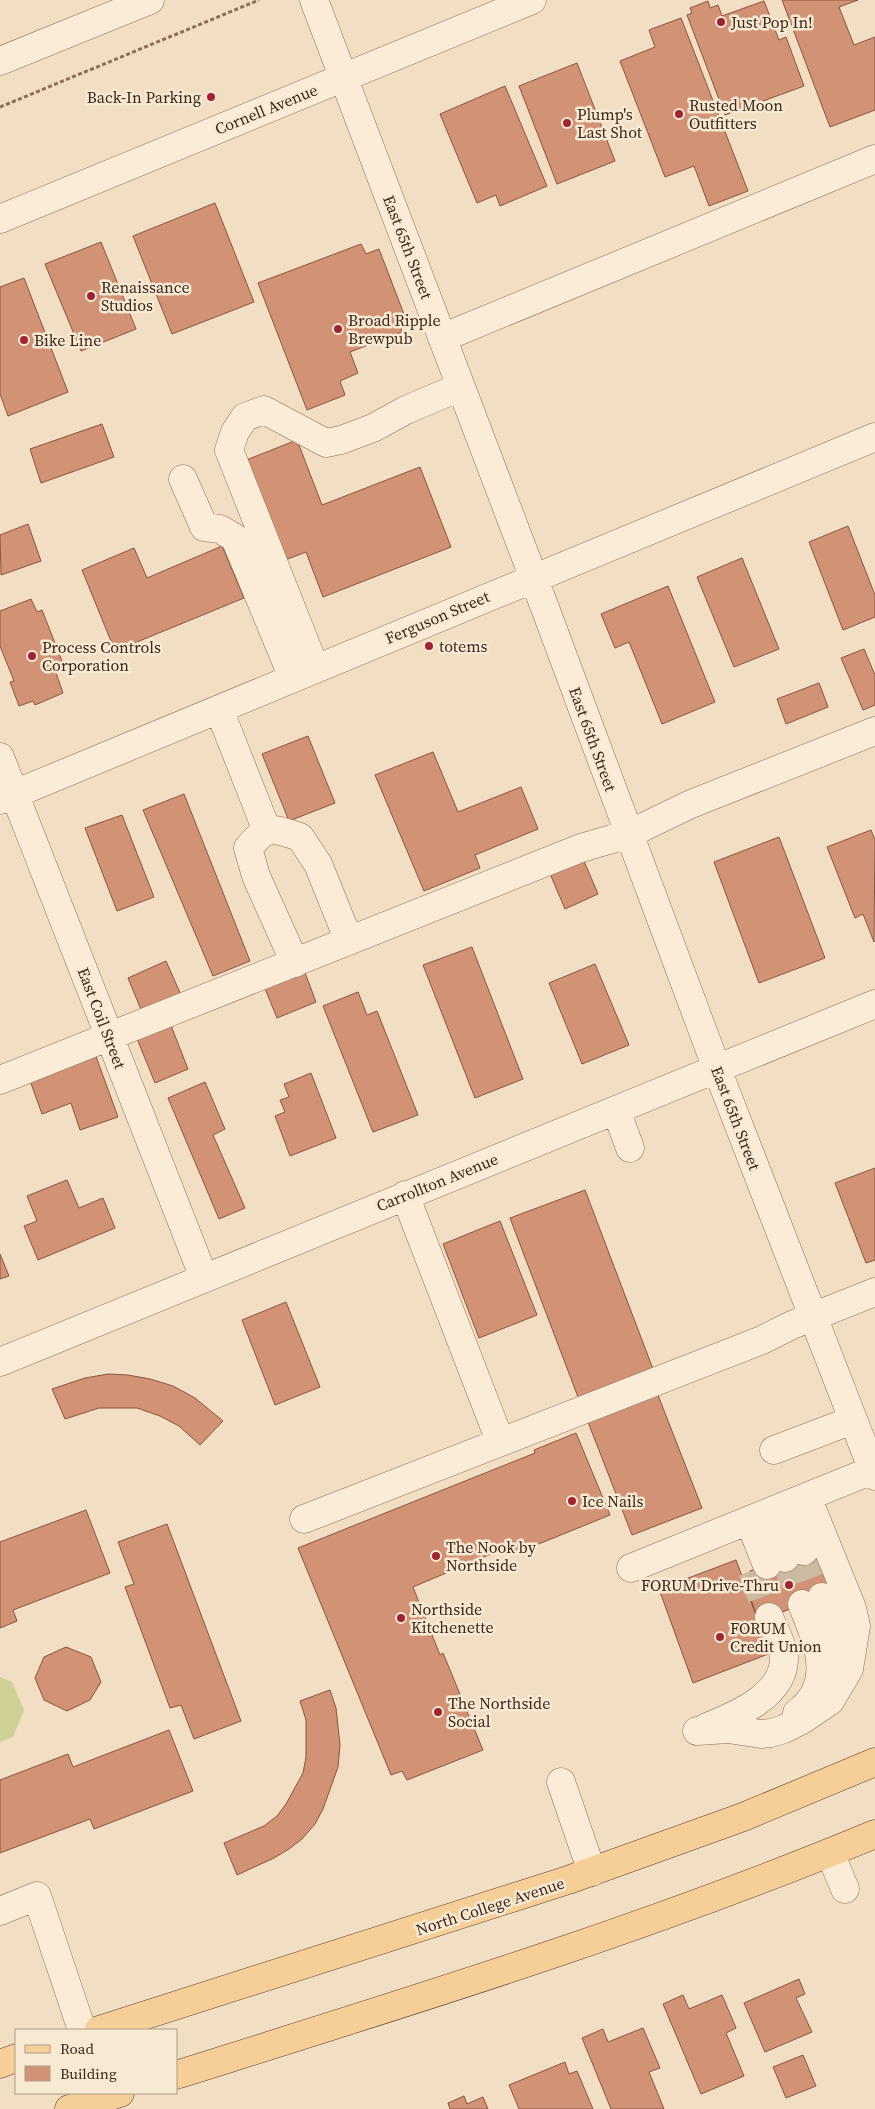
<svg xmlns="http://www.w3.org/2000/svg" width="875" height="2109" font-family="'Source Serif 4',serif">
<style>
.green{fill:#cfd096}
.building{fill:#d19276;stroke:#8d543d}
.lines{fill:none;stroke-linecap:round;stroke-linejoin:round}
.minor-tunnel{stroke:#cdbaa2;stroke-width:28;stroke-dasharray:28 14;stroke-linecap:butt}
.minor-casing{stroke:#8c6e58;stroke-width:29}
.major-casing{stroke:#5a3d2d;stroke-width:29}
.path{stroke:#8c6e58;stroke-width:3;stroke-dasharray:4 2.5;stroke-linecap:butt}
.minor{stroke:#fbecd7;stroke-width:28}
.major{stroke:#f6cf98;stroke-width:28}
.poi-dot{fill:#9f2432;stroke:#f8e9d3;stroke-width:2}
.labels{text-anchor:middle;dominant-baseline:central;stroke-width:5;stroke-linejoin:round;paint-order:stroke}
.poi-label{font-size:16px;fill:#3b291d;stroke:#f8e9d3;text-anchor:start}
.street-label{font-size:16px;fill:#3b291d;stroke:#f8e9d3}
</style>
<rect width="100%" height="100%" fill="#f1dec3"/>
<path class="green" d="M0 1677 12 1682 24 1710 13 1737 0 1742Z"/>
<path class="building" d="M782 0H858L839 7 854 45 875 37V110L830 127Z
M708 1 710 8 718 5 722 16 764 1 779 40 786 37 804 86 725 115 687 15 692 13 690 8Z
M681 18 748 191 709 206 694 166 665 177 620 61 655 47 649 30Z
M577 63 615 161 557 184 519 86Z
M505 86 547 186 500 206 496 195 477 203 440 114Z
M215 203 254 302 172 334 133 236Z
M101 242 136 329 81 351 45 264Z
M361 244 366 254 379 249 407 322 400 325 402 332 350 352 358 373 340 381 345 395 307 410 258 283Z
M24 278 68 392 8 416 0 394V287Z
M102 424 114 457 41 483 30 449Z
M297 440 322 505 420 467 451 547 323 597 306 552 280 562 241 462Z
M28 524 41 561 1 575 0 535Z
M848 526 875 595V617L843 630 809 542Z
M222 546 244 598 115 651 82 570 134 548 147 578Z
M742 558 779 649 734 667 697 577Z
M668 586 715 702 662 724 629 642 615 648 601 614Z
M31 599 37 612 42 610 64 666 55 670 63 693 35 705 33 701 19 706 10 682 14 681 0 646V611Z
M864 649 875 675V705L863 710 841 658Z
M819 683 828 707 786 724 777 699Z
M308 736 335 803 289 821 262 754Z
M433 752 458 812 521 787 538 829 475 855 480 868 424 891 375 775Z
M184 794 250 961 213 976 143 810Z
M122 815 154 897 117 911 85 828Z
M871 830 875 840 874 942 863 914 855 918 827 847Z
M779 837 825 958 759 983 714 862Z
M581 854 598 894 565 909 548 869Z
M472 947 523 1079 475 1098 423 965Z
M166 961 181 995 142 1012 128 978Z
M595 964 629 1045 582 1064 549 983Z
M304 970 316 1002 277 1018 264 986Z
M358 992 367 1015 377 1011 418 1115 373 1132 323 1006Z
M170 1023 188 1069 155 1083 136 1036Z
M94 1051 118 1117 80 1130 71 1103 42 1114 28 1075Z
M311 1073 336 1138 290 1156 275 1116 285 1112 280 1100 289 1097 284 1084Z
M205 1082 225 1129 213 1135 245 1208 219 1219 168 1098Z
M875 1168V1260L866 1263 835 1183Z
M67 1180 79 1208 103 1198 115 1228 38 1260 24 1226 37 1221 27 1196Z
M585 1190 653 1369 578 1397 510 1218Z
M500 1221 537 1315 479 1338 443 1244Z
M0 1254 9 1276 0 1279Z
M286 1302 320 1387 275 1405 242 1320Z
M108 1374 128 1375 150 1379 173 1386 195 1398 223 1421 200 1445 179 1426 160 1416 137 1408H99L65 1419 52 1389 85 1378Z
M656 1390 702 1508 632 1535 586 1417Z
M576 1433 610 1515 514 1554 510 1546 413 1587 440 1655 443 1653 483 1750 407 1780 402 1771 391 1775 298 1548 535 1453 534 1450Z
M86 1510 110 1573 13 1610 17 1621 0 1628V1542Z
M167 1524 241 1721 194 1739 181 1705 170 1708 125 1587 134 1584 118 1542Z
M813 1547 836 1592 758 1621 743 1579 749 1576 750 1571Z
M736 1560 771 1653 693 1683 659 1589Z
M66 1647 91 1657 101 1682 90 1700 67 1711 44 1700 35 1678 44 1657Z
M330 1690 336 1708 340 1745 338 1767 323 1809 315 1824 302 1839 289 1849 274 1858 237 1875 224 1843 264 1826 277 1816 286 1804 303 1773 306 1757V1720L300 1701Z
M169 1730 193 1791 94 1829 90 1819 0 1853V1780L68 1754 73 1767Z
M799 1979 805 1994 796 1998 812 2032 765 2052 744 2003Z
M683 1995 689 2009 722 1995 736 2028 726 2033 744 2076 701 2094 663 2004Z
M643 2028 660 2068 649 2072 664 2109H611L582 2038 603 2029 608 2042Z
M803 2055 816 2086 786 2098 773 2067Z
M565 2062 569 2074 577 2071 593 2109H519L509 2085Z
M464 2096 467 2104 483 2097 488 2109H450L448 2103Z"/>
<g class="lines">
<path class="minor-tunnel" d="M804 1551 822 1597
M785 1558 802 1604
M752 1571 769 1617"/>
<g class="minor-casing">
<path id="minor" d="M314 0 545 608 717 1069 875 1476
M0 61 150 0
M0 219 532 0
M442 338 875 159
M183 479 204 527 220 529 235 538 293 678
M315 668 229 450 235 432 245 417 264 410 326 443 341 440 373 428 406 410 460 387
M219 709 267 831
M0 757 204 1278
M0 800 875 437
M295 963 256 876 248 848C269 824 271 828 300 837L318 864 349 941
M0 1080 581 848 629 834 691 804 875 731
M616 1110 630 1148
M405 1195 500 1441
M0 1362 875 1004
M774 1450 853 1420
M787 1505 804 1551
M767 1513 785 1558
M304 1519 762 1340 792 1325 875 1292
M749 1520 767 1565
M631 1568 873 1470
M822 1597 839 1643 842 1669
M797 1713C837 1683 817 1642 802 1604
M707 1727C737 1715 785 1695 784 1657 783 1645 774 1629 769 1617
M697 1731 728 1729 761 1734 771 1733 784 1729 802 1720 830 1701 849 1669 856 1626 852 1608 807 1497
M561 1782 592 1872
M830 1853 845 1889
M0 1911 37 1896 82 2030"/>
</g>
<g class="major-casing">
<path id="major" d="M99 2030 568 1880 743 1817 875 1762
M0 2064 16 2058
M176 2075C411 2001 647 1929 875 1834
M69 2109 120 2093"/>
</g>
<path class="path" d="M0 107 259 0"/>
<use href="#minor" class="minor"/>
<use href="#major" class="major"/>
</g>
<g class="poi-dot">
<circle cx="721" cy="22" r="5"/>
<circle cx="211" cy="97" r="5"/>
<circle cx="679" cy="114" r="5"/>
<circle cx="567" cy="123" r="5"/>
<circle cx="91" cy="296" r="5"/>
<circle cx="338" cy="329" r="5"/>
<circle cx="24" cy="340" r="5"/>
<circle cx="429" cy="646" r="5"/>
<circle cx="32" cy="656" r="5"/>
<circle cx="572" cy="1501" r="5"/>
<circle cx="436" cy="1556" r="5"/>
<circle cx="789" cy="1585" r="5"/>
<circle cx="401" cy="1618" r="5"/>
<circle cx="720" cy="1637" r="5"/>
<circle cx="438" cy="1712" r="5"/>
</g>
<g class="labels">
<g class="poi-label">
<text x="731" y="22">Just Pop In!</text>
<text x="201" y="97" text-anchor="end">Back-In Parking</text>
<text x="689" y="105">Rusted Moon<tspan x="689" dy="18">Outfitters</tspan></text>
<text x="577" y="114">Plump's<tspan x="577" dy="18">Last Shot</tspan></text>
<text x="101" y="287">Renaissance<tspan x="101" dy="18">Studios</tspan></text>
<text x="348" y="320">Broad Ripple<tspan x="348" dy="18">Brewpub</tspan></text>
<text x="34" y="340">Bike Line</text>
<text x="439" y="646">totems</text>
<text x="42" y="647">Process Controls<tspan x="42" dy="18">Corporation</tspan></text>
<text x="582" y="1501">Ice Nails</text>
<text x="446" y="1547">The Nook by<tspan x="446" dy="18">Northside</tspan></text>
<text x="779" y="1585" text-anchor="end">FORUM Drive-Thru</text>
<text x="411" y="1609">Northside<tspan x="411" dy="18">Kitchenette</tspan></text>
<text x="730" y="1628">FORUM<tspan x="730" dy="18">Credit Union</tspan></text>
<text x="448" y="1703">The Northside<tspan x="448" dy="18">Social</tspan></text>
</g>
<g class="street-label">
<text transform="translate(266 109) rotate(-22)">Cornell Avenue</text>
<text transform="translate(408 247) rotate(69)">East 65th Street</text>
<text transform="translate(437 617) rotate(-23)">Ferguson Street</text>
<text transform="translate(593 739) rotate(70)">East 65th Street</text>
<text transform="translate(102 1018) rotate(69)">East Coil Street</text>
<text transform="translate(736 1118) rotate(69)">East 65th Street</text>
<text transform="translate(437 1182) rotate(-22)">Carrollton Avenue</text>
<text transform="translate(490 1906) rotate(-18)">North College Avenue</text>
</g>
</g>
<rect x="15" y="2029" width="162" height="65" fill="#f8e9d3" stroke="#ac9c8a"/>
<rect x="25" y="2045" width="25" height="8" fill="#f6cf98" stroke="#ac9c8a"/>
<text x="60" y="2054" font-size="15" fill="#3b291d">Road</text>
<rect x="25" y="2066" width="25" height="15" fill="#d19276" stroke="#ac9c8a"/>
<text x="60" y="2079" font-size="15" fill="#3b291d">Building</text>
</svg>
